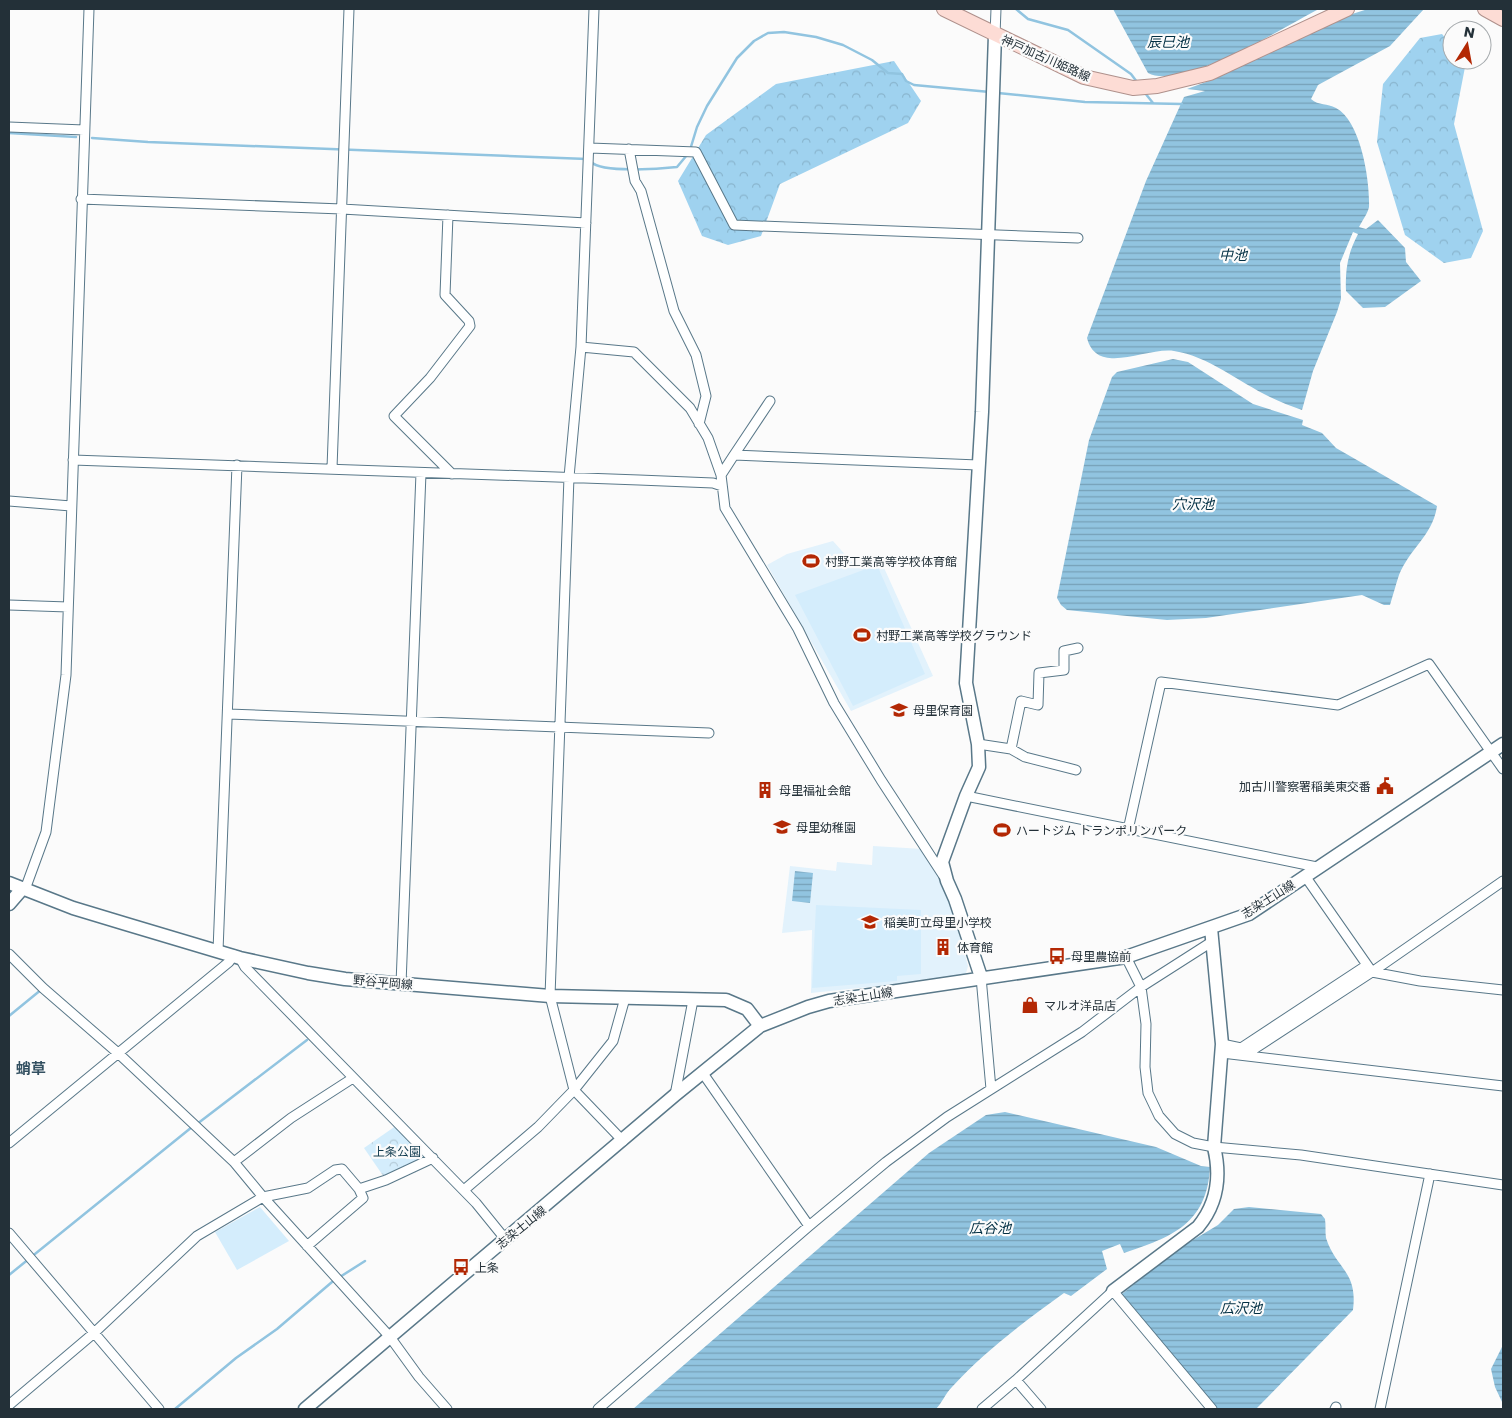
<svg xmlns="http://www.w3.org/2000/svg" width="1512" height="1418" font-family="Poppins,'Noto Sans JP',sans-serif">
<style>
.built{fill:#e2f2fc}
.forest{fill:url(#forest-crowns)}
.park{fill:url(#park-crowns)}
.pitch{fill:#d4edfc}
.water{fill:url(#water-rules)}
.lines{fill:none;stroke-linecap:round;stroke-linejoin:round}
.stream{stroke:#91c4e0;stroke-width:2.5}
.street-casing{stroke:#597889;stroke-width:11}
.secondary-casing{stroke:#597889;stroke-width:15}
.primary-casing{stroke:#af918c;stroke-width:16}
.street{stroke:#fff;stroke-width:9}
.secondary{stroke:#fff;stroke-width:12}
.primary{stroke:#fddcd5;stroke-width:14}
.labels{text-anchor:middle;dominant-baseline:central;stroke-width:4.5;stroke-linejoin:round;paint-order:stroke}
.street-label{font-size:12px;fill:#233038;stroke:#fbfbfb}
.poi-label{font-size:12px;fill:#233038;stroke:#fbfbfb;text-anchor:start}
.park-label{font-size:12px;fill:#113b4f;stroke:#fbfbfb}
.water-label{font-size:14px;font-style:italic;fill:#022f43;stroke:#fbfbfb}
.quarter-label{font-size:15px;font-weight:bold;fill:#335061;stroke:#fbfbfb}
</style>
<defs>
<pattern id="forest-crowns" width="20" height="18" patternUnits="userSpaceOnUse" patternTransform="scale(1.25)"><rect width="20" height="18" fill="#9fd2ef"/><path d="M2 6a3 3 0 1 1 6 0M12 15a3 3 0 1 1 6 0" fill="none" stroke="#89b5ce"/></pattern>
<pattern id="park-crowns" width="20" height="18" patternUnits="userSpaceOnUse" patternTransform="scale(1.25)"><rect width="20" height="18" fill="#d4edfc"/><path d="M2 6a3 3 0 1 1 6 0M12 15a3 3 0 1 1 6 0" fill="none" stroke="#b6ccd9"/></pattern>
<pattern id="water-rules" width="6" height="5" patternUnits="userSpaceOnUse" patternTransform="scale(1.25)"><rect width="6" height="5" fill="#91c4e0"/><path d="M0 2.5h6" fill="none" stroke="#76a0b7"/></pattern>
</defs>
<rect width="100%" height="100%" fill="#fbfbfb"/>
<path class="built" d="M833 541 857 568 880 559 933 676 851 711 767 565 787 554Z
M873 846 923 849 938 874 954 914 968 966 965 977 811 993 812 930 782 933 790 866 836 871 837 862 872 865Z"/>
<path class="forest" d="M1442 34 1452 46V60H1464L1466 62 1454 124 1483 231 1471 258 1444 263 1405 235 1377 142 1383 84 1420 38Z
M894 61 921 101 908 123 780 184 761 236 728 245 702 236 678 181 706 135 776 84Z"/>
<path class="park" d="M400 1123 433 1158 386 1180 364 1148Z"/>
<path class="pitch" d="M877 565 925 674 853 706 795 595Z
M816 905 921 910V974L897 976V981L812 988Z
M260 1207 289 1241 237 1270 215 1232Z"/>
<path class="water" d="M1113 9H1319C1284 27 1182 91 1148 73Z
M1368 9H1424L1390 46 1318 85 1311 99C1319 106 1327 103 1336 108 1361 121 1370 181 1369 207 1368 213 1362 221 1359 227L1366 229 1378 220 1405 248 1406 262 1421 281 1385 307 1363 308 1346 291C1345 269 1348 253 1358 234L1353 232 1340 263 1341 299 1337 312 1313 371 1302 410C1291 406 1280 402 1270 397 1239 382 1208 356 1174 351 1146 347 1097 377 1087 338L1146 181 1184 97 1205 91 1187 89 1206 82 1333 20Z
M1173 359 1188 362 1253 404 1303 420 1302 425 1322 433 1336 448 1437 506C1433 535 1410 548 1399 575 1396 584 1393 595 1390 605H1384L1362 595 1206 618 1167 620 1067 610 1061 605 1057 598 1089 440 1112 377 1117 372Z
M795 871 813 873 810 903 792 901Z
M1005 1112 1156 1147 1201 1166 1210 1167C1207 1224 1172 1237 1124 1253L1120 1244 1102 1251 1107 1269 1071 1296 1064 1293C1025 1321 985 1351 952 1387 945 1394 942 1403 936 1409H633L929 1153 986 1115Z
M1249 1207 1321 1214 1325 1219C1326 1225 1325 1232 1326 1238 1336 1269 1358 1271 1353 1310L1256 1409H1217L1122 1294 1178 1249 1218 1225 1234 1209Z
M1503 1345V1404L1495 1387 1491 1369Z"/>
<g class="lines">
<path class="stream" d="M1016 9 1028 19 1068 30 1131 74 1137 82
M998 93 1085 102 1182 104
M1145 93 1153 103
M9 133 76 137
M92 138 148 142 587 159
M690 150 697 127 707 106 737 58 754 41 768 33 784 32 816 37 843 45 872 60 888 73 902 74 906 81 914 85 990 92
M591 162C602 173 660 169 677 167L687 155
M9 1016 42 989
M197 1124 307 1040
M9 1275 192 1127
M175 1409 236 1358 277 1329 332 1282 365 1261"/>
<g class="street-casing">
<path id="street" d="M594 9 581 347 569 477 550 996 574 1090 623 1141
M995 35 996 9
M9 127 84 130
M590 148 696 152 734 225 1078 238
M629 149 635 181 641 191 674 311 696 355 706 396 699 424
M81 199 342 209 586 223
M448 215 445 295 469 321 470 326 430 378 394 416 452 474
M581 347 634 352 690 408 708 438 721 475 725 508 798 629 834 703 881 780 943 875
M734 455 770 401
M73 460 639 480 713 483 722 486
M332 468 349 9
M721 475 734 455 978 465
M9 501 71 506
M9 605 68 607
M228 714 709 733
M978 744 1011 749 1025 757 1076 770
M1011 749 1021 701 1038 705 1039 673 1064 670V651L1078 648
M966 796 1317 867
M1128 830 1161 682 1338 705 1429 664 1503 769
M1305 876 1372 972 1420 981 1503 990
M22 889 27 884 46 832 66 675 89 9
M218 951 237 465
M9 954 43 988 119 1054 234 1162 263 1197 390 1337 419 1377 447 1409
M1126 957 1141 987 1146 1024 1145 1067 1148 1093 1159 1116 1175 1134 1193 1143 1214 1147 1301 1155 1503 1185
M240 958 245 967 476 1203 506 1240
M981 977 991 1089
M401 984 421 473
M1222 1044 1241 1048 1367 965
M1222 1053 1503 1086
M1245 1055 1372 972 1503 881
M702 1072 809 1226
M675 1095 693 1000
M9 1143 229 962 234 955
M234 1162 291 1118 353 1078
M464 1190 538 1127 574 1090 613 1041 625 998
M9 1233 159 1409
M307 1246 363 1198 359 1189
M1016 1380 1113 1291 1212 1409
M9 1405 94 1333 197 1236 263 1197 308 1188 335 1170 342 1169 359 1189 386 1180 433 1158
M598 1409 809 1226 886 1162 947 1117 1082 1032 1141 987 1213 941
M982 1409 1016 1380 1041 1409
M1335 1409 1336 1407
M1380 1409 1430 1174"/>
</g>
<g class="secondary-casing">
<path id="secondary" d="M9 883 73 908 126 924 240 958 308 973 345 979 550 996 726 1000 747 1009 760 1026
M9 904 22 889
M981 977 955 899 947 881 942 862 966 796 979 767 978 744 966 683 982 412 995 35
M1113 1291 1198 1227C1218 1203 1221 1176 1214 1147L1222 1044 1211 928
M305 1409 675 1095 760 1026 808 1007 829 1001 1126 957 1249 914 1503 744"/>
</g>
<g class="primary-casing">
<path id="primary" d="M944 9 1084 77 1133 88 1157 86 1210 73 1347 9
M1485 9 1503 19"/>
</g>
<use href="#street" class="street"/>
<use href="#secondary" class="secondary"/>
<use href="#primary" class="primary"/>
</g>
<defs>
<g id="stadium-bare" transform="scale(1.35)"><path d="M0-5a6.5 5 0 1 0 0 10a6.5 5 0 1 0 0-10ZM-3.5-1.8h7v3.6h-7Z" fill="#b32804" stroke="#fbfbfb" stroke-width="2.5" paint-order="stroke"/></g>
<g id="school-bare" transform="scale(1.35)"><path d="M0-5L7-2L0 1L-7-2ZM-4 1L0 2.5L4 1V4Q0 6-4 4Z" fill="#b32804" stroke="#fbfbfb" stroke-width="2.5" paint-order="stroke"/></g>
<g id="civic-bare" transform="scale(1.35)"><path d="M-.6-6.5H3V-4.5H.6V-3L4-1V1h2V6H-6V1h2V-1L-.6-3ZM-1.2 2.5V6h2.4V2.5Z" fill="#b32804" stroke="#fbfbfb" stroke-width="2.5" paint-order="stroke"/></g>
<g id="building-bare" transform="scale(1.35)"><path d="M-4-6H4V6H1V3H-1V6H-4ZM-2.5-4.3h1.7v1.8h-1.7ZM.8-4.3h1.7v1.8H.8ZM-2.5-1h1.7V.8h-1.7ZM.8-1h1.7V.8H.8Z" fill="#b32804" stroke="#fbfbfb" stroke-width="2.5" paint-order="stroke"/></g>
<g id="bus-bare" transform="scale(1.35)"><path d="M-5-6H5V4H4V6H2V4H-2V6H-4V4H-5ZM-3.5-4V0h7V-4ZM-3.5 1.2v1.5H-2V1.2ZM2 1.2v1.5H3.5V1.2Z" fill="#b32804" stroke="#fbfbfb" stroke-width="2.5" paint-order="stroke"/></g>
<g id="shop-bare" transform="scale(1.35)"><path d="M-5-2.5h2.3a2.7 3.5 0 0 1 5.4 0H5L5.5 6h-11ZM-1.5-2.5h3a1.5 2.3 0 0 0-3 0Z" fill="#b32804" stroke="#fbfbfb" stroke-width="2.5" paint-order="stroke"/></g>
</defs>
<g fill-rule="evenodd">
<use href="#stadium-bare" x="811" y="561"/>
<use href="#stadium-bare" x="862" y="635"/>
<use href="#school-bare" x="899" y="710"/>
<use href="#civic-bare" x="1385" y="786"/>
<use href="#building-bare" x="765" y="790"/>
<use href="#school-bare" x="782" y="827"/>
<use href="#stadium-bare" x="1002" y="830"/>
<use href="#school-bare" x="870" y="922"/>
<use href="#building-bare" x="943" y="947"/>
<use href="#bus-bare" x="1057" y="956"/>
<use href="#shop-bare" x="1030" y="1005"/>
<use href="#bus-bare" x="461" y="1267"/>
</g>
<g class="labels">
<g class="street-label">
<text transform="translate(1046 58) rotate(24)">神戸加古川姫路線</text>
<text transform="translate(1268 899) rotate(-32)">志染土山線</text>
<text transform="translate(383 982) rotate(5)">野谷平岡線</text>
<text transform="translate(863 996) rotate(-9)">志染土山線</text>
<text transform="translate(521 1227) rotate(-39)">志染土山線</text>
</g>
<g class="poi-label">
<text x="825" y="561">村野工業高等学校体育館</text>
<text x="876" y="635">村野工業高等学校グラウンド</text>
<text x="913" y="710">母里保育園</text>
<text x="1371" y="786" text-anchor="end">加古川警察署稲美東交番</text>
<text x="779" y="790">母里福祉会館</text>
<text x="796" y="827">母里幼稚園</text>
<text x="1016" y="830">ハートジム トランポリンパーク</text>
<text x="884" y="922">稲美町立母里小学校</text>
<text x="957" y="947">体育館</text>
<text x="1071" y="956">母里農協前</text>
<text x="1044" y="1005">マルオ洋品店</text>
<text x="475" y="1267">上条</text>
</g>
<g class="park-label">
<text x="397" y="1151">上条公園</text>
</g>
<g class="water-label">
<text x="1168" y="42">辰巳池</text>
<text x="1233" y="255">中池</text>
<text x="1193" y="504">穴沢池</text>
<text x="990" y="1228">広谷池</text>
<text x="1241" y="1308">広沢池</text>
</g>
<g class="quarter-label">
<text x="31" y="1068">蛸草</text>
</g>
</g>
<rect width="1512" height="1418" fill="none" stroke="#233038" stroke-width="20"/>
<g transform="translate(1467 45) rotate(11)"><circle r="24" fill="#fbfbfb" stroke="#a5aaad"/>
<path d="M0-4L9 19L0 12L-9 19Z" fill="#b32804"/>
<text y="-8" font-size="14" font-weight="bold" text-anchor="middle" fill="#233038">N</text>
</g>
</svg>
